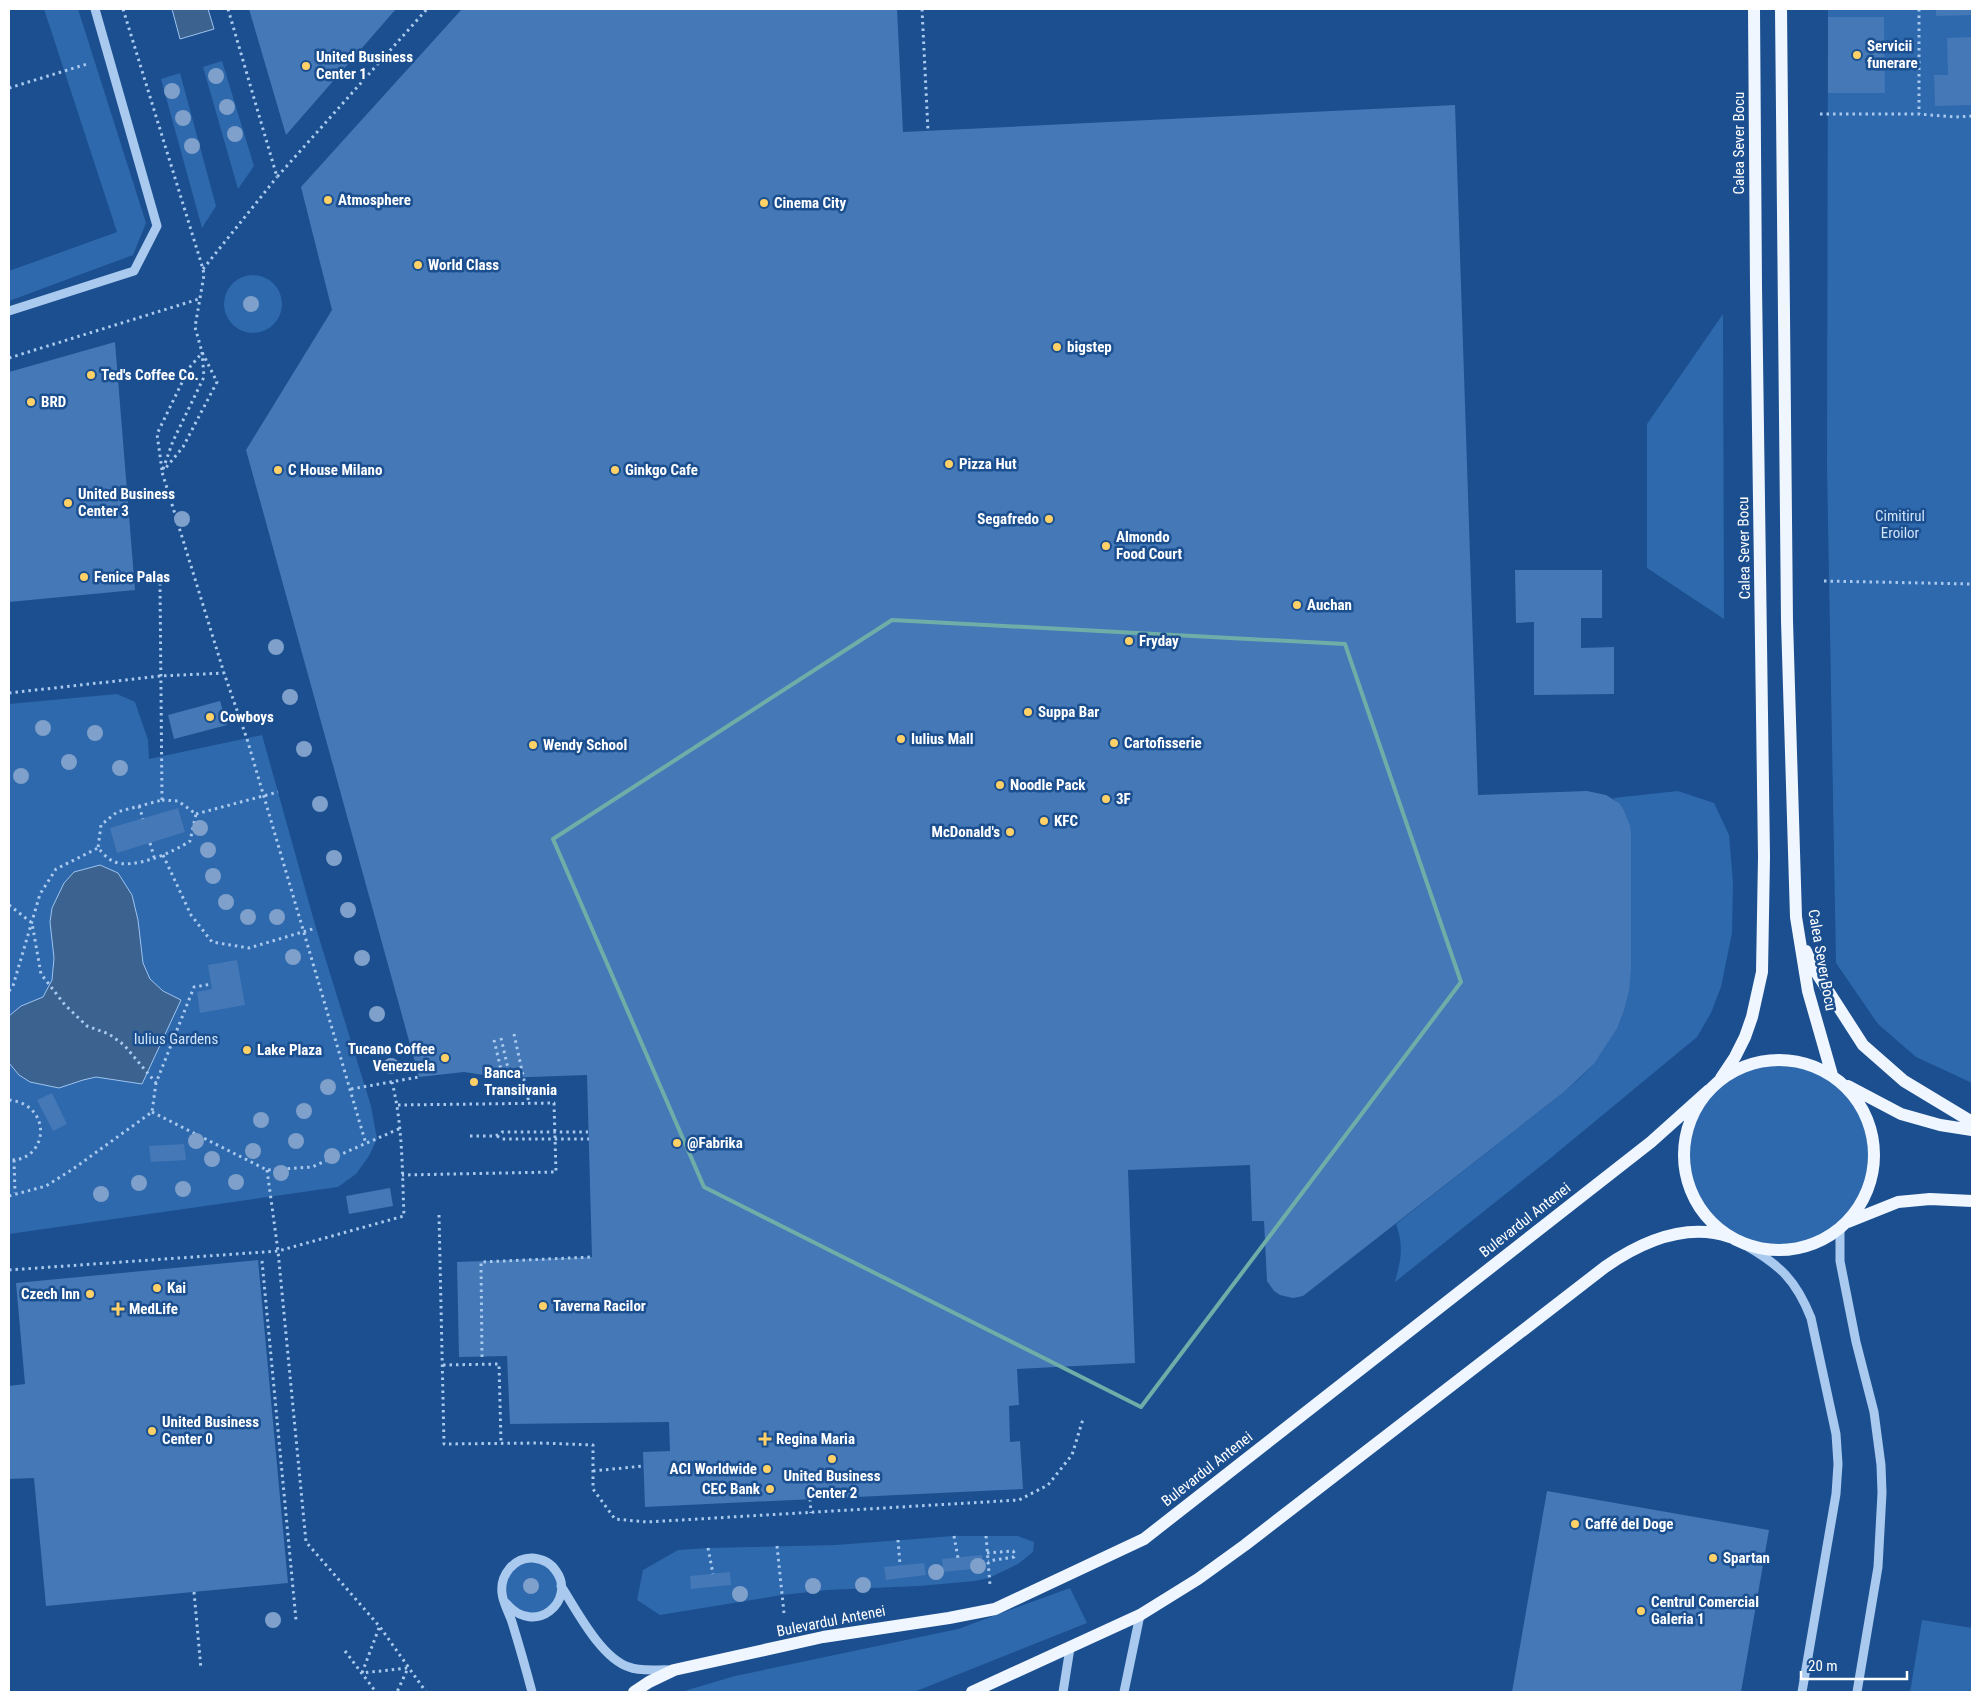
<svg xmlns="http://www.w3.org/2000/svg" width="1981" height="1701" font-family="'Roboto Condensed',sans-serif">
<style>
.green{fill:#2e69ad}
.water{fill:#3c6290;stroke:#9cc4f0}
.building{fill:#4478b7}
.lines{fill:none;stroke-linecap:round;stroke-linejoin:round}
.path{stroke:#a9c9ee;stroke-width:3;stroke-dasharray:2.5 4;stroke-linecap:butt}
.minor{stroke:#a9c9ee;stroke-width:9}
.major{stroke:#f0f6ff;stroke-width:12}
.tree{fill:#7ea0ca}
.marked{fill:none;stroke:#6fada8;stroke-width:4;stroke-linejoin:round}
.poi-dot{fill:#ffd166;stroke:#1b4f8f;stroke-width:2}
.labels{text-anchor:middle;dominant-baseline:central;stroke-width:5;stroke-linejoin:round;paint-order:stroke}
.poi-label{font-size:15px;font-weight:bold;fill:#fff;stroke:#1b4f8f;text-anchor:start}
.street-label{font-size:15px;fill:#fff;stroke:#1b4f8f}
.park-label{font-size:15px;fill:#cfe3fa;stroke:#1b4f8f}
</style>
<rect width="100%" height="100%" fill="#1b4f8f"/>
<path class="green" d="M44 9H78L146 223 133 255 9 301V271L117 232Z
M1828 9H1972V1083L1916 1057 1878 1024 1836 963 1827 467Z
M222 61 254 166 238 189 203 67Z
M180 73 216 206 202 228 161 79Z
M224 304a29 29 0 1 1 58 0a29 29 0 1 1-58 0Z
M1723 314 1724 619 1647 568V424Z
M117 694 135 702 148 740 149 759 262 735 316 928 371 1106 377 1139 369 1156 356 1174 338 1187 9 1234V704Z
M1678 791 1714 803 1729 835 1733 883 1732 933 1721 987 1711 1013 1697 1037 1547 1161 1395 1282C1401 1259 1404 1247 1396 1224L1564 1092 1581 1077 1594 1064 1617 1029 1624 1011 1629 992 1630 825 1624 810 1613 798Z
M1684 1155a95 95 0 1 1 190 0a95 95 0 1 1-190 0Z
M954 1536H1018L1034 1542 1033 1552 1018 1564 989 1578 975 1581 919 1586 827 1590 782 1595 660 1615 637 1600 643 1570 678 1550 708 1548 836 1545Z
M506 1588a26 26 0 1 1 52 0a26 26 0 1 1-52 0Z
M1070 1588 1087 1623 914 1692H681L735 1676 958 1629Z
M1922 1620 1972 1628V1692H1910Z"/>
<path class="water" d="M172 9H208L214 29 180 39Z
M100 865 118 873 132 895 138 920 143 963 150 979 163 991 181 1000 142 1084 96 1077 83 1080 59 1088 30 1082 19 1075 9 1063V1016L21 1006 43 997 52 980 54 958 50 922 52 908 64 883 74 872Z"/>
<path class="building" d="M249 9H396L286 135Z
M462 9H897L903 132 1455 105 1478 795 1587 791 1606 795 1619 803 1624 810 1630 825 1631 833V968L1629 992 1624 1011 1617 1029 1594 1064 1564 1092 1303 1296 1293 1298 1280 1295 1274 1291 1267 1281 1264 1221H1252L1250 1165 1128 1170 1135 1363 1017 1369 1019 1405 1009 1406 1010 1442 1020 1441 1023 1489 645 1507 643 1452 670 1451 669 1422 510 1424 507 1356 459 1357 457 1262 592 1257 587 1075 503 1078 464 1072 419 1077 246 450 332 310 301 187Z
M1936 9H1972V15L1936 16Z
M1828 17H1884L1885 93H1828Z
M1972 37V105L1935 106 1934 75H1948L1947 38Z
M115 342 135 590 9 602V372Z
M1515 570H1602V618H1581V648L1614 647V694L1534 695V622L1516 623Z
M220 701 227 725 174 739 168 715Z
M178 808 185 832 117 853 110 828Z
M237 960 245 1005 200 1013 197 992 212 989 208 965Z
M52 1093 67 1124 53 1131 37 1100Z
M184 1144 186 1160 151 1162 149 1146Z
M390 1188 393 1206 349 1214 346 1196Z
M258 1260 288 1583 46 1606 34 1478 9 1479V1386L25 1384 16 1283Z
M1547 1491 1769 1530 1741 1692H1512Z
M982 1555 983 1568 943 1572 942 1559Z
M924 1563 926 1575 886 1580 884 1567Z
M730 1572 731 1585 691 1589 690 1576Z"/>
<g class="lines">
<path class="path" d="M123 9 203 269 204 275 195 327 202 352 217 382 183 447 164 470
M228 9 277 177 427 9
M922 9 928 131
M1919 9V114
M9 88 87 64
M1820 114H1919L1955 117 1972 116
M203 269 277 177
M202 352 204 377 173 441 162 472 224 673 247 739 366 1144
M9 358 199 299
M162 470 157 434 189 368 202 353
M1824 581 1972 584
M160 583 162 800
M9 693 161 676 224 673
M162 800 178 801 196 814 190 841C174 852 131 871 113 861 107 859 102 852 98 848L101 825 117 812Z
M139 806 143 819
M196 814 278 792
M150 843 154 857
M163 855 191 915 212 942 249 948 316 928
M9 905 32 923 41 974 65 1005 87 1026 109 1034 124 1045 156 1083
M9 991 13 986 40 894 56 869 98 848
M514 1034 529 1103
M501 1038 510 1077
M494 1040 503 1078
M351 1089 419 1077
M9 1100C54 1105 48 1162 9 1160
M398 1105 554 1103 556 1172 402 1175
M152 1112 267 1170 312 1167 401 1128
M470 1136H496L502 1132H588
M497 1136 502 1139H589
M14 1160 15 1193
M267 1170 278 1251 306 1542 380 1627 426 1692
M9 1196 46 1186 73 1169 152 1112 156 1083 194 987 212 984
M439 1215 444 1444 539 1443 593 1445V1489L615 1519 647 1522 1019 1500 1048 1485 1072 1455 1083 1419
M262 1261 296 1620
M9 1270 278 1251 404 1216C402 1170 403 1126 392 1082
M482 1357 481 1262 592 1257
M443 1365 499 1364 501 1443
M593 1471 643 1466
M810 1499 811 1513
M954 1536 958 1558
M986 1536 990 1585
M898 1540 900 1565
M777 1546 784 1613
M708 1548 713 1574
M987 1553 1013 1551 1015 1554 1014 1557 988 1561
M194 1592 201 1669
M379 1628 362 1673 408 1668 397 1692
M345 1651 376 1692"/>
<path class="minor" d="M9 311 134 271 157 226 95 9
M1840 1229V1261L1856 1342 1874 1412 1881 1465 1882 1493 1878 1567 1857 1692
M1745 1245C1780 1265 1796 1280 1811 1318L1836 1434 1838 1464 1836 1494 1802 1692
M561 1586C577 1611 601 1658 629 1667 641 1672 659 1669 672 1670
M506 1603C535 1638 577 1600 556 1571 551 1563 542 1559 533 1558 514 1557 500 1575 502 1593 503 1603 509 1613 512 1622 519 1645 526 1669 532 1692
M1063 1692 1070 1648
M1124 1692 1140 1615"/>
<path class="major" d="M1781 9 1787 621 1796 917 1808 991 1832 1075
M1806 951 1816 972 1863 1045 1904 1081 1972 1122
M1684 1155a95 95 0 1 1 190 0a95 95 0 1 1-190 0Z
M1721 1078 1735 1057 1745 1037 1752 1017 1762 972 1764 857 1756 286 1754 9
M1848 1086 1901 1114 1940 1125 1972 1130
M1848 1222 1898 1202 1930 1199 1972 1201
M634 1692 649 1682 674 1670 823 1637 949 1618 995 1609 1144 1539 1651 1142 1709 1090
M972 1692 1140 1615 1198 1579 1245 1545 1605 1267C1641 1242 1686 1222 1730 1237"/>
</g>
<g class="tree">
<circle cx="216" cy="76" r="8"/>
<circle cx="172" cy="91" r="8"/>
<circle cx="227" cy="107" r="8"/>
<circle cx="183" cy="118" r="8"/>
<circle cx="235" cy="134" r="8"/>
<circle cx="192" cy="146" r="8"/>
<circle cx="251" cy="304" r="8"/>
<circle cx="182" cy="519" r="8"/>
<circle cx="276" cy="647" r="8"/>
<circle cx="290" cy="697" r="8"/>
<circle cx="43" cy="728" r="8"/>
<circle cx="95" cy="733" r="8"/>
<circle cx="304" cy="749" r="8"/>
<circle cx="69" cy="762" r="8"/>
<circle cx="120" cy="768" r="8"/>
<circle cx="21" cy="776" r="8"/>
<circle cx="320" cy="804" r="8"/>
<circle cx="200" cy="828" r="8"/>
<circle cx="208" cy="850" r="8"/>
<circle cx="334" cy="858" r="8"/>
<circle cx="213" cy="876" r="8"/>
<circle cx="226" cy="902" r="8"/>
<circle cx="348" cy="910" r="8"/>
<circle cx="248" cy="917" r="8"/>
<circle cx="277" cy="917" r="8"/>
<circle cx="293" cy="957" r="8"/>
<circle cx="362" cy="958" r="8"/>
<circle cx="377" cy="1014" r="8"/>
<circle cx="391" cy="1066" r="8"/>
<circle cx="328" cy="1087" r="8"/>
<circle cx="304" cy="1111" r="8"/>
<circle cx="261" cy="1120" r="8"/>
<circle cx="196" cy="1141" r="8"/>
<circle cx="296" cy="1141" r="8"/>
<circle cx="253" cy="1151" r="8"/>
<circle cx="332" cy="1156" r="8"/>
<circle cx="212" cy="1159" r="8"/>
<circle cx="281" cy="1173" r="8"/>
<circle cx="236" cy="1182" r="8"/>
<circle cx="139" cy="1183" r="8"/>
<circle cx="183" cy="1189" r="8"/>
<circle cx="101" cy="1194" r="8"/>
<circle cx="978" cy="1566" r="8"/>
<circle cx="936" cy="1572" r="8"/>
<circle cx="863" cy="1585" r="8"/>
<circle cx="531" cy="1586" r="8"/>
<circle cx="813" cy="1586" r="8"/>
<circle cx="740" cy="1594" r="8"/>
<circle cx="273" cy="1620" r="8"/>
</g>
<path class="marked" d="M892 620 1345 644 1461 982 1141 1407 704 1187 553 839Z"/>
<g class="poi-dot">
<circle cx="1857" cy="55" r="5"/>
<circle cx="306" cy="66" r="5"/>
<circle cx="328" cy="200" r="5"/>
<circle cx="764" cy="203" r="5"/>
<circle cx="418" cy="265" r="5"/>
<circle cx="1057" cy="347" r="5"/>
<circle cx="91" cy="375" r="5"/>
<circle cx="31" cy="402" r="5"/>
<circle cx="949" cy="464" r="5"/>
<circle cx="278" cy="470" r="5"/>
<circle cx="615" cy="470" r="5"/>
<circle cx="68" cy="503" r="5"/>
<circle cx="1049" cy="519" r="5"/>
<circle cx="1106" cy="546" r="5"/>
<circle cx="84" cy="577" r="5"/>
<circle cx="1297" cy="605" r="5"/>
<circle cx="1129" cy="641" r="5"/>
<circle cx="1028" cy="712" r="5"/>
<circle cx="210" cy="717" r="5"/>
<circle cx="901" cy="739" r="5"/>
<circle cx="1114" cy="743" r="5"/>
<circle cx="533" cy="745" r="5"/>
<circle cx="1000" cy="785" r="5"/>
<circle cx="1106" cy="799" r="5"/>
<circle cx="1044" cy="821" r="5"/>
<circle cx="1010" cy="832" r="5"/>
<circle cx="247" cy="1050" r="5"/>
<circle cx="445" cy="1058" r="5"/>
<circle cx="474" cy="1082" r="5"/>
<circle cx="677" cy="1143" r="5"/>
<circle cx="157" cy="1288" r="5"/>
<circle cx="90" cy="1294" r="5"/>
<circle cx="543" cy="1306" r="5"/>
<path d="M115.5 1301.5h5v5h5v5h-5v5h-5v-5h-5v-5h5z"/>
<circle cx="152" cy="1431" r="5"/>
<path d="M762.5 1431.5h5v5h5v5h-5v5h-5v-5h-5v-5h5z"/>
<circle cx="832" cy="1459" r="5"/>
<circle cx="767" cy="1469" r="5"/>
<circle cx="770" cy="1489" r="5"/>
<circle cx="1575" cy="1524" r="5"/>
<circle cx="1713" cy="1558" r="5"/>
<circle cx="1641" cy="1611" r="5"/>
</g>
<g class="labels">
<g class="poi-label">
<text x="1867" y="46">Servicii<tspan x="1867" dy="17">funerare</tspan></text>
<text x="316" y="57">United Business<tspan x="316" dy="17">Center 1</tspan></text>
<text x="338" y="200">Atmosphere</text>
<text x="774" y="203">Cinema City</text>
<text x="428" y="265">World Class</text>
<text x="1067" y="347">bigstep</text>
<text x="101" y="375">Ted's Coffee Co.</text>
<text x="41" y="402">BRD</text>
<text x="959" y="464">Pizza Hut</text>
<text x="288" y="470">C House Milano</text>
<text x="625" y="470">Ginkgo Cafe</text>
<text x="78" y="494">United Business<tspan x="78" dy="17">Center 3</tspan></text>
<text x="1039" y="519" text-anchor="end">Segafredo</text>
<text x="1116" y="537">Almondo<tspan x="1116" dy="17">Food Court</tspan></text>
<text x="94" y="577">Fenice Palas</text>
<text x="1307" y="605">Auchan</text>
<text x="1139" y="641">Fryday</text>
<text x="1038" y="712">Suppa Bar</text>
<text x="220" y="717">Cowboys</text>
<text x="911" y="739">Iulius Mall</text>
<text x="1124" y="743">Cartofisserie</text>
<text x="543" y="745">Wendy School</text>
<text x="1010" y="785">Noodle Pack</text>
<text x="1116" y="799">3F</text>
<text x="1054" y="821">KFC</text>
<text x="1000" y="832" text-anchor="end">McDonald's</text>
<text x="435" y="1049" text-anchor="end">Tucano Coffee<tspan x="435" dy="17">Venezuela</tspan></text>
<text x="257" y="1050">Lake Plaza</text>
<text x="484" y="1073">Banca<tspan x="484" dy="17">Transilvania</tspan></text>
<text x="687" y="1143">@Fabrika</text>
<text x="167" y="1288">Kai</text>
<text x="80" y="1294" text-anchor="end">Czech Inn</text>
<text x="553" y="1306">Taverna Racilor</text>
<text x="129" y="1309">MedLife</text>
<text x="162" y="1422">United Business<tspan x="162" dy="17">Center 0</tspan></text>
<text x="776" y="1439">Regina Maria</text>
<text x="757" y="1469" text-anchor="end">ACI Worldwide</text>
<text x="832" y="1476" text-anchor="middle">United Business<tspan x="832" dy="17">Center 2</tspan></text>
<text x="760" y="1489" text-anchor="end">CEC Bank</text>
<text x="1585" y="1524">Caffé del Doge</text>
<text x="1723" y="1558">Spartan</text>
<text x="1651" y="1602">Centrul Comercial<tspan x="1651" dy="17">Galeria 1</tspan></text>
</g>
<g class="street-label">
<text transform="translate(1739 143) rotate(-90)">Calea Sever Bocu</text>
<text transform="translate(1744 548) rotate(-91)">Calea Sever Bocu</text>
<text transform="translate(1822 960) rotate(80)">Calea Sever Bocu</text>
<text transform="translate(1525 1220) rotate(-38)">Bulevardul Antenei</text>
<text transform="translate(1207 1469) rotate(-38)">Bulevardul Antenei</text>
<text transform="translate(831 1621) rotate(-11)">Bulevardul Antenei</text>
</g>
<g class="park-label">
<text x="1900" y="516">Cimitirul<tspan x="1900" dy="17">Eroilor</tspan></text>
<text x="176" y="1039">Iulius Gardens</text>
</g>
</g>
<rect width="1981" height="1701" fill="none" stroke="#ffffff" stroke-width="20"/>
<path d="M1801 1671v8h106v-8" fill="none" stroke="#ffffff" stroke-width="2.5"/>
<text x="1808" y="1671" font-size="15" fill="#ffffff" stroke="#1b4f8f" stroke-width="4" paint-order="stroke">20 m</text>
</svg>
